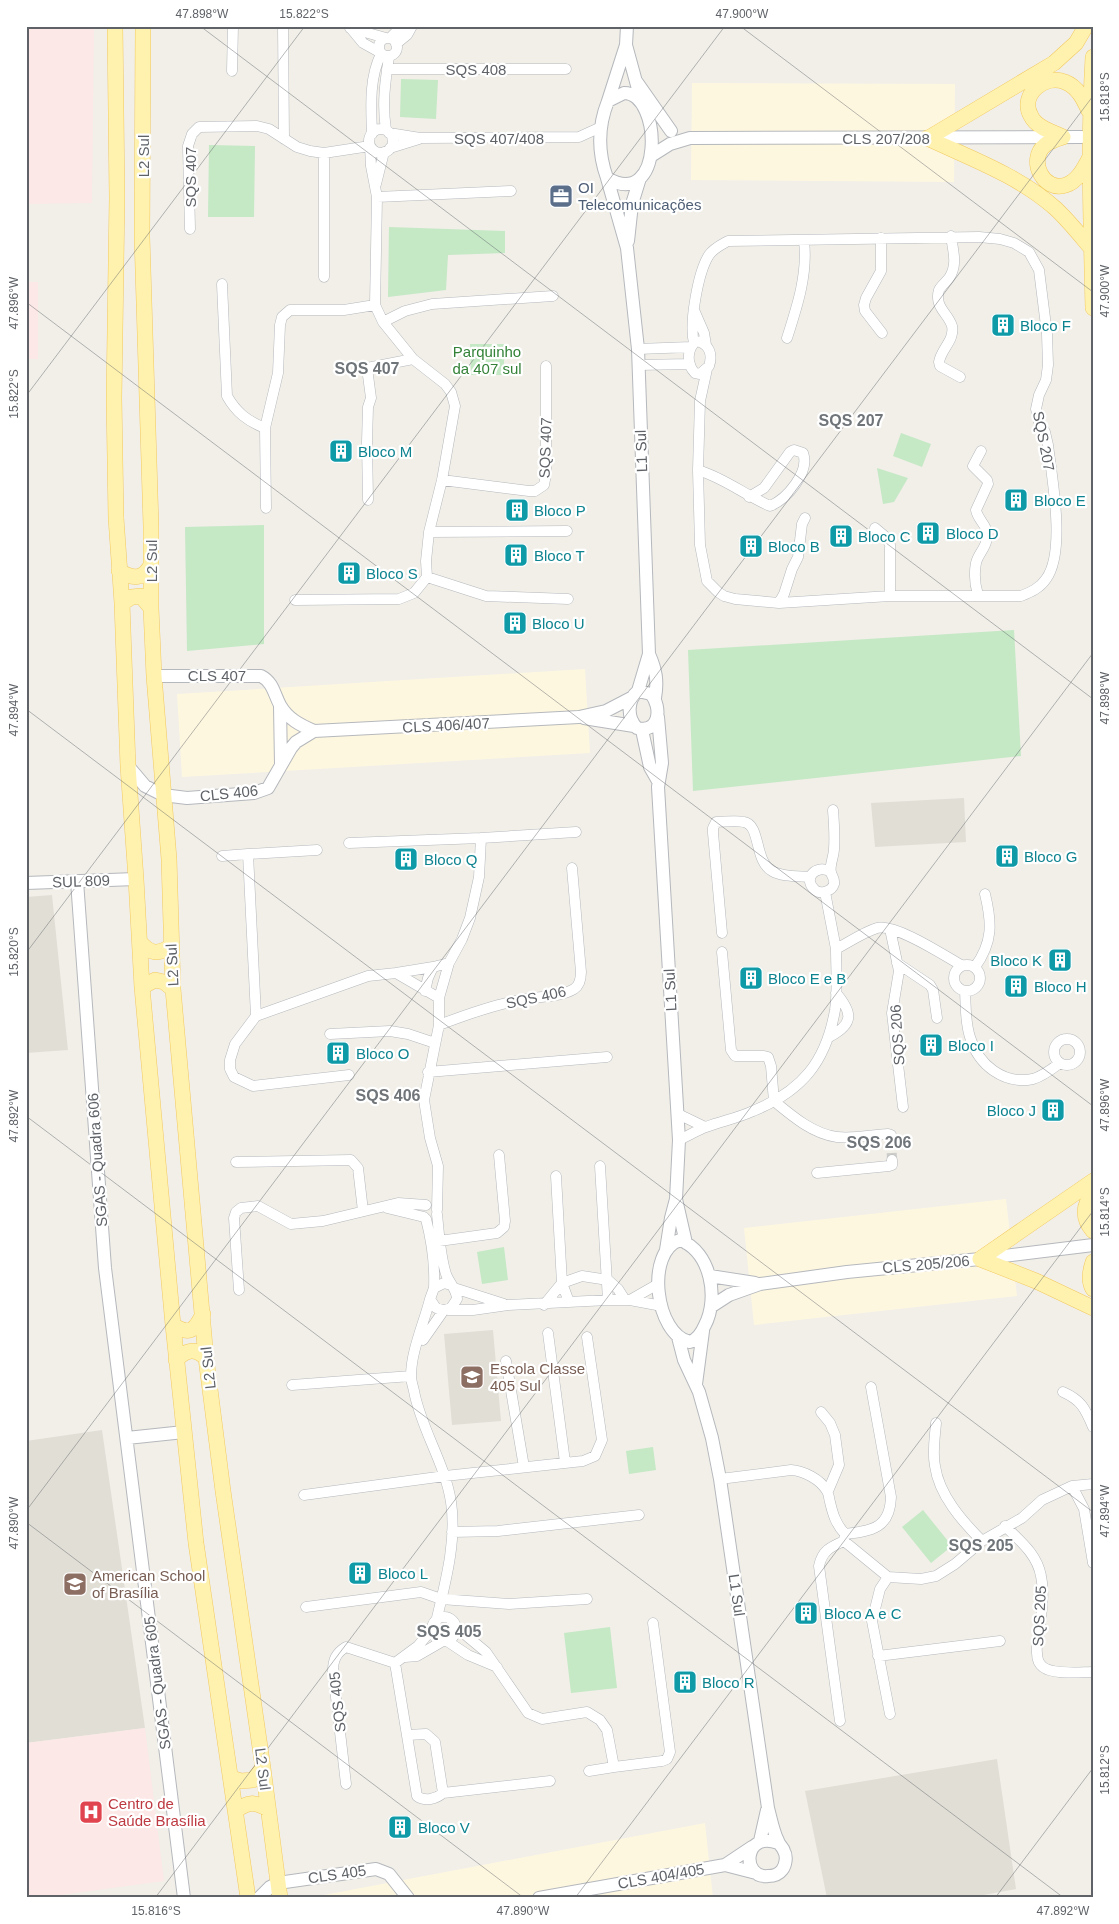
<svg xmlns="http://www.w3.org/2000/svg" width="1119" height="1924" font-family="Helvetica,sans-serif">
<style>
.commercial{fill:#fef7e0}
.education{fill:#e1ded6}
.medical{fill:#fce8e6}
.green{fill:#c5e8c5}
.lines{fill:none;stroke-linecap:round;stroke-linejoin:round}
.minor-tunnel{stroke:#ccccc8;stroke-width:10;stroke-dasharray:10 5;stroke-linecap:butt}
.minor-casing{stroke:#b5b8bc;stroke-width:11}
.tertiary-casing{stroke:#b5b8bc;stroke-width:14}
.primary-casing{stroke:#f2c960;stroke-width:16}
.minor{stroke:#fff;stroke-width:10}
.tertiary{stroke:#fff;stroke-width:12}
.primary{stroke:#fff2af;stroke-width:15}
.ticks{fill:none;stroke:#5f6368;stroke-width:1;stroke-opacity:0.45}
.labels{text-anchor:middle;dominant-baseline:central;stroke-width:4.5;stroke-linejoin:round;paint-order:stroke}
.street-label{font-size:15px;fill:#5f6368;stroke:#fff}
.service-label{font-size:15px;fill:#4e5e75;stroke:#fff;text-anchor:start}
.culture-label{font-size:15px;fill:#0d838f;stroke:#fff;text-anchor:start}
.park-label{font-size:15px;fill:#348238;stroke:#fff}
.education-label{font-size:15px;fill:#785e54;stroke:#fff;text-anchor:start}
.health-label{font-size:15px;fill:#be3a42;stroke:#fff;text-anchor:start}
.neighbourhood-label{font-size:16px;font-weight:bold;fill:#70757a;stroke:#fff}
.neatline{fill:none;stroke:#5f6368;stroke-width:2}
.ticks-label{font-size:12px;text-anchor:middle;fill:#5f6368}
</style>
<rect width="100%" height="100%" fill="#f1efe8"/>
<path class="commercial" d="M692 83 955 84 954 182 691 180Z
M585 669 590 753 182 777 177 694Z
M1006 1199 1017 1296 754 1325 744 1228Z
M705 1823 713 1898H308Z"/>
<path class="education" d="M964 798 966 842 875 847 871 803Z
M52 895 68 1050 26 1053V897Z
M493 1330 501 1421 452 1425 444 1334Z
M102 1430 145 1728 26 1743V1441Z
M997 1759 1016 1889 968 1898H827L805 1791Z"/>
<path class="medical" d="M26 26H94L92 203 26 204Z
M26 282H38V359H26Z
M145 1728 164 1881 39 1898H26V1743Z"/>
<path class="green" d="M401 79 438 80 436 119 400 117Z
M209 145 255 146 254 217H208Z
M389 227 505 231V253L448 255 446 290 388 297Z
M470 344H504V375H471Z
M901 433 931 444 922 467 893 456Z
M877 468 908 478 894 502 883 504Z
M264 525V644L187 651 185 527Z
M1014 630 1021 756 693 791 688 650Z
M504 1247 508 1280 482 1284 477 1252Z
M653 1447 656 1470 629 1474 626 1451Z
M923 1510 952 1546 931 1563 902 1527Z
M610 1627 617 1688 571 1693 564 1633Z"/>
<g class="lines">
<path class="minor-tunnel" d="M891 1138 892 1160"/>
<g class="minor-casing">
<path id="minor" d="M283 26 284 139
M349 26 363 43 381 53
M350 28 386 38
M379 47a9 9 0 1 1 18 0a9 9 0 1 1-18 0Z
M390 38 402 26
M396 44 407 35 412 26
M387 69H566
M232 71 233 26
M369 141a12 12 0 1 1 24 0a12 12 0 1 1-24 0Z
M386 130C382 105 385 82 389 57
M389 133 420 138 579 137 601 127
M372 134C371 107 369 78 381 54
M390 148 419 139
M376 184 384 152
M377 197 511 191
M190 229 188 146 192 134 199 127 257 126 269 129 297 147 310 151 324 153
M951 236C953 251 958 265 949 278 946 282 941 286 939 290 934 307 948 313 952 326 955 340 941 349 939 362L940 366 960 377
M881 238V271L866 298 864 305 865 311 882 333
M324 277V153L370 146 371 166 377 197 375 305 383 322 413 359 445 384 451 392 455 406 442 480 429 532 426 561 427 577 486 596 568 599
M222 284 227 396C236 412 247 421 265 428
M694 310 704 333 706 345
M383 322 405 311 432 304 553 296
M787 338C797 307 808 274 804 241
M696 341C709 343 713 354 709 366L700 374 695 373C686 364 687 349 696 341Z
M694 343C689 323 698 272 709 255 714 248 721 245 728 241L979 237 1000 239 1014 243 1029 252 1039 270 1047 334 1048 365 1046 380 1039 395 1036 409 1039 422 1045 432 1048 445C1052 478 1066 552 1046 579 1040 588 1031 592 1021 596H890L779 603 735 599 724 596 718 592 707 581 700 545 698 470 700 401 707 369
M638 349 691 347
M638 365 690 364
M698 470C724 478 745 495 770 506 787 499 810 472 803 453L794 450 790 452 764 488 749 497
M442 480 529 491H535L544 485 546 474V366
M368 500 367 442 368 407 371 398 367 368 413 359
M266 508 265 428 278 373 280 325 282 317 290 310H344L375 305
M875 528 887 538 890 545V596
M429 532 567 531
M978 595C975 585 974 573 976 563 978 554 986 548 987 538 988 524 978 521 976 510L988 484 987 480 973 466 981 451
M295 600 399 599 414 593 427 577
M779 603 784 594 792 569 798 557 802 524 805 518
M349 843 481 838
M222 856 248 854
M831 872C816 863 802 879 815 890 821 895 832 891 834 884 835 879 832 876 831 873 829 866 834 856 834 849 835 836 834 823 833 810
M825 892 836 949
M890 929 899 971 892 1013 903 1107
M722 933 713 833V828L716 822C725 822 735 820 744 822 761 825 754 861 772 871 782 877 798 876 810 877
M722 952 731 1050 735 1056H764L768 1057 771 1066 774 1101C792 1116 813 1134 837 1137 853 1139 872 1135 888 1134L891 1135V1138
M897 963 930 985 933 990 937 1018
M954 978a13 13 0 1 1 26 0a13 13 0 1 1-26 0Z
M975 967C993 942 992 923 985 894
M396 973 433 967 449 963
M425 991 428 978 433 967
M965 991C966 1007 965 1022 970 1037 978 1065 1004 1085 1033 1079 1043 1076 1052 1069 1060 1063
M439 998 449 963 462 939 470 918 479 877 481 838 576 832
M256 1016 248 854 317 850
M439 1025C465 1015 492 1005 520 1000 537 996 559 998 574 989 580 985 581 979 581 972L572 868
M330 1034 390 1031 408 1034 435 1043
M829 1037C854 1024 853 1013 836 993
M1054 1052a13 13 0 1 1 26 0a13 13 0 1 1-26 0Z
M428 1072 607 1057
M349 1075 253 1086 234 1077 230 1069V1060L235 1044 256 1016 368 976 396 973 439 998V1025L424 1100 430 1138 438 1166 437 1210
M678 1114 705 1127
M679 1140C688 1136 697 1130 706 1127 722 1121 738 1118 753 1111 802 1091 826 1062 835 1010 838 990 836 969 836 949 849 942 864 932 877 928 895 923 945 956 961 965
M236 1162 351 1160 358 1168 363 1211
M600 1166 608 1300
M817 1173 889 1166 892 1165V1160
M556 1176 562 1283 569 1302
M387 1208 424 1217
M437 1214C439 1233 440 1255 446 1274 449 1283 457 1289 457 1299L451 1308 444 1310 436 1308 430 1299 434 1288 444 1283 451 1285
M426 1219C432 1242 435 1264 434 1288
M432 1242 497 1233 504 1227 505 1221 499 1155
M454 1288 504 1304
M239 1290 234 1218 236 1212 241 1208 258 1206 291 1224 323 1221 398 1203 426 1205
M430 1299C424 1323 411 1351 411 1376 411 1381 413 1386 414 1391 421 1429 445 1463 451 1502 457 1541 445 1584 436 1622
M630 1300 658 1284
M544 1305 562 1283 582 1276 608 1280 618 1289 625 1300
M448 1310H473L508 1305 608 1300H630L662 1306
M548 1333 565 1462
M423 1340 444 1310
M506 1361 524 1467
M292 1385 411 1376
M1063 1392C1081 1400 1085 1408 1093 1427
M821 1412 830 1423 835 1435 839 1465 828 1491
M936 1423C935 1437 932 1452 935 1466 939 1495 962 1521 982 1541
M720 1479 791 1470C804 1471 820 1479 827 1491 829 1494 829 1499 830 1502 833 1515 836 1524 845 1534L844 1541 888 1577 921 1579 936 1576 955 1564 982 1541 1022 1518 1042 1500 1072 1486 1093 1484
M1072 1486 1084 1509 1093 1563
M304 1495 445 1476 583 1461 595 1456 602 1440 587 1337
M1005 1526C1020 1541 1037 1554 1041 1576 1045 1594 1041 1616 1039 1634 1038 1640 1036 1647 1037 1653 1037 1658 1039 1664 1043 1667 1053 1675 1080 1672 1093 1672
M452 1532 498 1531 639 1515
M845 1534C872 1531 890 1528 891 1497L871 1387
M888 1577 880 1589 872 1621 890 1714
M306 1607 421 1592 441 1599 509 1604 587 1599
M432 1629a12 12 0 1 1 24 0a12 12 0 1 1-24 0Z
M456 1627 486 1652 528 1713 542 1719 587 1712 600 1720 607 1730 614 1767 589 1771
M433 1628 418 1646 395 1663 417 1796C425 1802 436 1799 443 1793L550 1781
M447 1641 468 1655 497 1667
M878 1656 1000 1641
M405 1657 417 1656 443 1641
M840 1721 819 1566C822 1551 830 1547 844 1541
M407 1735 426 1734 435 1742 443 1793
M614 1767 662 1761 667 1759 670 1752 653 1623
M346 1784 333 1671C333 1660 336 1653 346 1647L395 1663"/>
</g>
<g class="tertiary-casing">
<path id="tertiary" d="M626 45 638 89
M636 81 671 131
M624 93C663 93 664 212 607 178 598 153 598 126 608 101Z
M608 101 626 45 627 26
M651 156 670 144 690 138 1082 137
M607 178 627 248 638 349 649 654 638 691
M628 241 632 204 640 178
M649 654C656 670 658 681 655 698
M154 676H261C273 682 274 694 280 705 288 719 300 725 314 731
M638 691 651 694C662 707 660 734 637 728 627 718 627 700 638 691Z
M280 706 281 764
M658 717 662 763 658 787 679 1140 676 1199 671 1218 666 1250
M584 718 634 726
M642 730 650 767 658 781
M128 766 145 786 163 795 187 798 254 793 268 788 291 748 296 742 314 731 579 717 606 711 631 698
M77 881 105 1268 184 1898
M26 883 136 879
M676 1199 686 1243
M680 1240C711 1252 719 1298 705 1325 702 1332 698 1339 690 1342 655 1335 645 1251 680 1240Z
M710 1276 755 1283
M712 1306 729 1295 760 1284 847 1272 980 1259 1093 1245
M678 1337 684 1360 699 1392 712 1438 720 1479 768 1808C771 1819 773 1831 778 1841 779 1845 783 1847 784 1851 787 1856 786 1865 782 1870 779 1874 774 1876 768 1876 741 1879 743 1830 778 1843
M696 1384 703 1331
M127 1438 184 1432
M760 1841 767 1810
M725 1865 756 1873
M259 1898 270 1887 278 1883 376 1869 389 1874 408 1898
M539 1898 725 1865 752 1847"/>
</g>
<g class="primary-casing">
<path id="primary" d="M115 26 117 198 114 398 116 518 122 603 128 766 136 879 142 987 173 1325 196 1543 248 1898
M143 26 142 237 151 526V608L154 676 169 859 173 989 206 1358 223 1491 263 1768 280 1898
M1093 57C1088 141 1091 224 1093 308
M930 137 1054 63 1076 43 1086 26
M1063 137C1052 132 1036 127 1031 116 1019 95 1045 73 1065 82 1078 87 1084 100 1089 111
M1063 137C1057 139 1050 141 1045 145 1027 160 1044 193 1066 185 1078 181 1084 168 1089 159
M927 138C970 158 1019 176 1055 208 1068 220 1080 235 1091 248
M119 571C133 579 143 580 151 565
M122 603 132 597 141 596 151 608
M140 942C150 954 158 955 171 946
M142 987 155 980 164 982 173 989
M1093 1194C1082 1206 1083 1219 1093 1231
M980 1259 1093 1181
M980 1259 1036 1281 1093 1308
M1093 1262C1090 1271 1088 1281 1093 1289
M173 1325C190 1336 195 1330 203 1314
M176 1360C187 1349 195 1348 206 1358
M232 1778 241 1781 253 1780 263 1768
M235 1811C248 1802 254 1801 268 1809"/>
</g>
<use href="#minor" class="minor"/>
<use href="#tertiary" class="tertiary"/>
<use href="#primary" class="primary"/>
</g>
<path class="ticks" d="M200 26 1093 699M740 26 1093 292M26 302 1093 1106M26 396 305 26M26 709 1093 1512M26 953 725 26M26 1116 1064 1898M26 1511 1093 96M26 1522 524 1898M155 1898 1093 653M575 1898 1093 1211M995 1898 1093 1768"/>
<defs>
<g id="office-square" transform="scale(1.25)"><rect x="-9" y="-9" width="18" height="18" rx="4" fill="#5c6f8a" stroke="#fff"/><path d="M-6-3h4V-5.5h4V-3h4V5H-6ZM-1-4.5V-3h2v-1.5ZM-6 0V1H6V0Z" fill="#fff"/></g>
<g id="building-square" transform="scale(1.25)"><rect x="-9" y="-9" width="18" height="18" rx="4" fill="#0f9aa8" stroke="#fff"/><path d="M-4-6H4V6H1V3H-1V6H-4ZM-2.5-4.3h1.7v1.8h-1.7ZM.8-4.3h1.7v1.8H.8ZM-2.5-1h1.7V.8h-1.7ZM.8-1h1.7V.8H.8Z" fill="#fff"/></g>
<g id="school-square" transform="scale(1.25)"><rect x="-9" y="-9" width="18" height="18" rx="4" fill="#8d6e63" stroke="#fff"/><path d="M0-5L7-2L0 1L-7-2ZM-4 1L0 2.5L4 1V4Q0 6-4 4Z" fill="#fff"/></g>
<g id="hospital-square" transform="scale(1.25)"><rect x="-9" y="-9" width="18" height="18" rx="4" fill="#e0444e" stroke="#fff"/><path d="M-5-5h3v3.5h4V-5h3V5h-3V1.5h-4V5h-3Z" fill="#fff"/></g>
</defs>
<g fill-rule="evenodd">
<use href="#office-square" x="561" y="196"/>
<use href="#building-square" x="1003" y="325"/>
<use href="#building-square" x="341" y="451"/>
<use href="#building-square" x="1016" y="500"/>
<use href="#building-square" x="517" y="510"/>
<use href="#building-square" x="928" y="533"/>
<use href="#building-square" x="841" y="536"/>
<use href="#building-square" x="751" y="546"/>
<use href="#building-square" x="516" y="555"/>
<use href="#building-square" x="349" y="573"/>
<use href="#building-square" x="515" y="623"/>
<use href="#building-square" x="1007" y="856"/>
<use href="#building-square" x="406" y="859"/>
<use href="#building-square" x="1060" y="960"/>
<use href="#building-square" x="751" y="978"/>
<use href="#building-square" x="1016" y="986"/>
<use href="#building-square" x="931" y="1045"/>
<use href="#building-square" x="338" y="1053"/>
<use href="#building-square" x="1053" y="1110"/>
<use href="#school-square" x="472" y="1377"/>
<use href="#building-square" x="360" y="1573"/>
<use href="#school-square" x="75" y="1584"/>
<use href="#building-square" x="806" y="1613"/>
<use href="#building-square" x="685" y="1682"/>
<use href="#hospital-square" x="91" y="1812"/>
<use href="#building-square" x="400" y="1827"/>
</g>
<g class="labels">
<g class="street-label">
<text x="476" y="69">SQS 408</text>
<text x="499" y="138">SQS 407/408</text>
<text x="886" y="138">CLS 207/208</text>
<text transform="translate(143 156) rotate(-90)">L2 Sul</text>
<text transform="translate(190 177) rotate(-90)">SQS 407</text>
<text transform="translate(1044 441) rotate(79)">SQS 207</text>
<text transform="translate(545 448) rotate(-88)">SQS 407</text>
<text transform="translate(641 451) rotate(-92)">L1 Sul</text>
<text transform="translate(151 561) rotate(-90)">L2 Sul</text>
<text x="217" y="675">CLS 407</text>
<text transform="translate(446 725) rotate(-3)">CLS 406/407</text>
<text transform="translate(229 793) rotate(-6)">CLS 406</text>
<text transform="translate(81 881) rotate(-2)">SUL 809</text>
<text transform="translate(172 965) rotate(-93)">L2 Sul</text>
<text transform="translate(670 990) rotate(-93)">L1 Sul</text>
<text transform="translate(536 997) rotate(-12)">SQS 406</text>
<text transform="translate(897 1035) rotate(-94)">SQS 206</text>
<text transform="translate(97 1160) rotate(-94)">SGAS - Quadra 606</text>
<text transform="translate(926 1264) rotate(-5)">CLS 205/206</text>
<text transform="translate(208 1368) rotate(-96)">L2 Sul</text>
<text transform="translate(737 1595) rotate(82)">L1 Sul</text>
<text transform="translate(1039 1616) rotate(-87)">SQS 205</text>
<text transform="translate(157 1683) rotate(-97)">SGAS - Quadra 605</text>
<text transform="translate(337 1702) rotate(-96)">SQS 405</text>
<text transform="translate(263 1769) rotate(83)">L2 Sul</text>
<text transform="translate(337 1874) rotate(-8)">CLS 405</text>
<text transform="translate(661 1876) rotate(-10)">CLS 404/405</text>
</g>
<g class="service-label">
<text x="578" y="187">OI<tspan x="578" dy="17">Telecomunicações</tspan></text>
</g>
<g class="culture-label">
<text x="1020" y="325">Bloco F</text>
<text x="358" y="451">Bloco M</text>
<text x="1034" y="500">Bloco E</text>
<text x="534" y="510">Bloco P</text>
<text x="946" y="533">Bloco D</text>
<text x="858" y="536">Bloco C</text>
<text x="768" y="546">Bloco B</text>
<text x="534" y="555">Bloco T</text>
<text x="366" y="573">Bloco S</text>
<text x="532" y="623">Bloco U</text>
<text x="1024" y="856">Bloco G</text>
<text x="424" y="859">Bloco Q</text>
<text x="1042" y="960" text-anchor="end">Bloco K</text>
<text x="768" y="978">Bloco E e B</text>
<text x="1034" y="986">Bloco H</text>
<text x="948" y="1045">Bloco I</text>
<text x="356" y="1053">Bloco O</text>
<text x="1036" y="1110" text-anchor="end">Bloco J</text>
<text x="378" y="1573">Bloco L</text>
<text x="824" y="1613">Bloco A e C</text>
<text x="702" y="1682">Bloco R</text>
<text x="418" y="1827">Bloco V</text>
</g>
<g class="park-label">
<text x="487" y="351">Parquinho<tspan x="487" dy="17">da 407 sul</tspan></text>
</g>
<g class="education-label">
<text x="490" y="1368">Escola Classe<tspan x="490" dy="17">405 Sul</tspan></text>
<text x="92" y="1575">American School<tspan x="92" dy="17">of Brasília</tspan></text>
</g>
<g class="health-label">
<text x="108" y="1803">Centro de<tspan x="108" dy="17">Saúde Brasília</tspan></text>
</g>
<g class="neighbourhood-label">
<text x="367" y="368">SQS 407</text>
<text x="851" y="420">SQS 207</text>
<text x="388" y="1095">SQS 406</text>
<text x="879" y="1142">SQS 206</text>
<text x="981" y="1545">SQS 205</text>
<text x="449" y="1631">SQS 405</text>
</g>
</g>
<rect width="1119" height="1924" fill="none" stroke="#ffffff" stroke-width="55"/>
<rect x="28" y="28" width="1064" height="1868" class="neatline"/>
<g class="ticks-label">
<text x="202" y="18">47.898°W</text>
<text x="304" y="18">15.822°S</text>
<text x="742" y="18">47.900°W</text>
<text transform="translate(1105 97) rotate(-90)" y="4">15.818°S</text>
<text transform="translate(1105 291) rotate(-90)" y="4">47.900°W</text>
<text transform="translate(14 303) rotate(-90)" y="4">47.896°W</text>
<text transform="translate(14 394) rotate(-90)" y="4">15.822°S</text>
<text transform="translate(1105 698) rotate(-90)" y="4">47.898°W</text>
<text transform="translate(14 710) rotate(-90)" y="4">47.894°W</text>
<text transform="translate(14 952) rotate(-90)" y="4">15.820°S</text>
<text transform="translate(1105 1105) rotate(-90)" y="4">47.896°W</text>
<text transform="translate(14 1116) rotate(-90)" y="4">47.892°W</text>
<text transform="translate(1105 1212) rotate(-90)" y="4">15.814°S</text>
<text transform="translate(1105 1511) rotate(-90)" y="4">47.894°W</text>
<text transform="translate(14 1523) rotate(-90)" y="4">47.890°W</text>
<text transform="translate(1105 1770) rotate(-90)" y="4">15.812°S</text>
<text x="156" y="1915">15.816°S</text>
<text x="523" y="1915">47.890°W</text>
<text x="1063" y="1915">47.892°W</text>
</g>
</svg>
